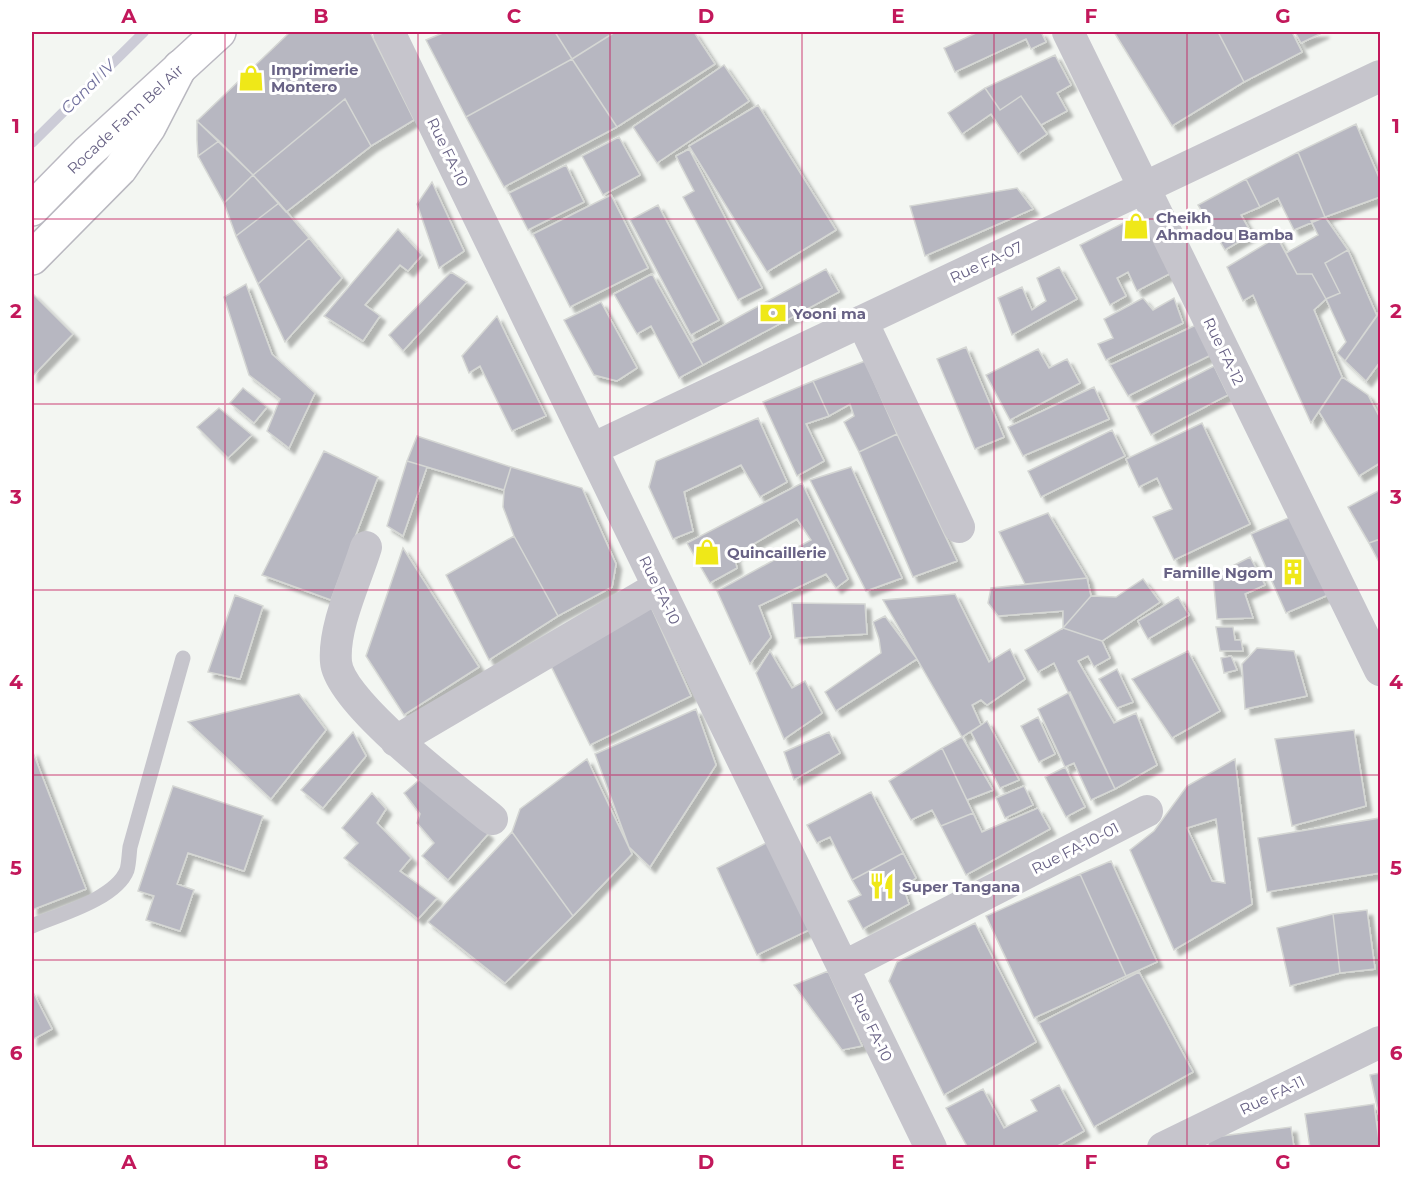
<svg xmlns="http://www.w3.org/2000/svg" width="1412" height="1179" font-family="Montserrat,sans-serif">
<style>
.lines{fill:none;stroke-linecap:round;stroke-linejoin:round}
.stream{stroke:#ccccd7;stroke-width:10}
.building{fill:#b7b7c1;stroke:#d5d7d4;stroke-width:1.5;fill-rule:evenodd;filter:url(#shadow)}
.secondary-casing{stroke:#bbb9c2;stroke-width:36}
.primary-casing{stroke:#b9b8c0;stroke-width:36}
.lane{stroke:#c6c5cc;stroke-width:15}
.street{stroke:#c6c5cc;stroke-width:32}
.secondary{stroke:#fff;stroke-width:33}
.primary{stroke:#fff;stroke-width:33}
.grid{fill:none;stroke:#c2185b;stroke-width:1.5;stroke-opacity:0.55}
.labels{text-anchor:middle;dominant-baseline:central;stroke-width:6;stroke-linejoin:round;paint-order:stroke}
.poi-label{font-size:15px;font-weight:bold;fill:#686285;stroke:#fff;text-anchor:start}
.street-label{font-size:15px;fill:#686285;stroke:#fff}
.water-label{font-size:16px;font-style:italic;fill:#71719e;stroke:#fff}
.neatline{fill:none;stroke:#c2185b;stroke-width:2}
.grid-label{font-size:20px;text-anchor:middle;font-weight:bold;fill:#c2185b}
</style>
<defs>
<filter id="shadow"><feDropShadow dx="5.5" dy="5.5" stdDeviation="1.5" flood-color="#0004"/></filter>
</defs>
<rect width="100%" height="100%" fill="#f3f6f2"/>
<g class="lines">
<path class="stream" d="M32 143 144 32"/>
</g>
<path class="building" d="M290 32H370L414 120 371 146 345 99 253 175 197 121Z
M445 32H555L572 59 466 117 426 40Z
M555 32H615L572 59Z
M615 32H694L715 64 617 127 572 59Z
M978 32H1041L1046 42 1031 49 1026 39 955 72 944 48Z
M1114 32H1218L1244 82 1172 126Z
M1218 32H1292L1302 52 1244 82Z
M1295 32H1324L1301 43Z
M1055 55 1071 85 1057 93 1067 111 1041 125 1021 96 1000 110 985 88Z
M572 59 617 127 504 187 466 117Z
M724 65 749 101 657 163 633 127Z
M985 88 1000 110 1021 96 1047 134 1018 154 991 114 962 134 948 113Z
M345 99 371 146 286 212 253 175Z
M758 105 836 230 767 272 689 146Z
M197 121 219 141 198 156 197 140Z
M1356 124 1380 180V197L1325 217 1298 152Z
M619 137 640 175 603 195 582 156Z
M219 141 253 175 224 203 198 156Z
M689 149 762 288 738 300 683 197 694 191 676 156Z
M1298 152 1325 217 1294 230 1278 198 1260 207 1246 179Z
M566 165 584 202 528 230 509 193Z
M253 175 279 203 236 236 224 203Z
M1246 179 1260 207 1241 215 1252 234 1225 250 1198 205Z
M432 182 464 251 439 268 417 204Z
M1017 188 1033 209 925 256 910 206Z
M611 195 648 268 570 307 533 234Z
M279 203 309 238 258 284 236 236Z
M658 205 719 320 691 335 630 220Z
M1145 212 1175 271 1137 291 1128 272 1117 278 1126 296 1110 305 1080 245Z
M1325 217 1348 250 1325 263 1340 293 1326 299 1312 274H1297L1286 253 1318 235 1311 221Z
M398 229 422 255 408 271 400 265 365 305 380 316 363 341 324 316Z
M1277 237 1297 274H1312L1326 299 1314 310 1342 377 1311 423 1253 295 1243 301 1227 267Z
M309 238 342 278 285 342 258 284Z
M1348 250 1377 316 1345 361 1337 353 1346 342 1326 299 1340 293 1325 263Z
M1059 267 1077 299 1012 335 998 298 1022 287 1032 310 1046 301 1037 278Z
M826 269 839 292 703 365 691 343Z
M451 272 467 282 403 351 389 335Z
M652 274 703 365 679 378 651 326 637 334 614 294Z
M246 284 272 354 315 393 289 448 267 431 280 399 249 375 224 297Z
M32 293 73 334 32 377Z
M1143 298 1153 310 1174 298 1183 323 1106 360 1098 344 1113 338 1104 319Z
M601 302 637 368 617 381 594 375 564 320Z
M1380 311V362L1366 381 1345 361Z
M497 316 546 416 512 431 480 366 469 373 462 356Z
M1196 325 1211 355 1128 396 1110 365Z
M966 347 1004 437 975 449 937 359Z
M1038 349 1049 368 1067 359 1080 383 1010 420 986 375Z
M865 361 897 434 859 452 844 422 854 416 850 404 829 416 813 381Z
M1214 366 1228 395 1151 435 1136 406Z
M1342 377 1368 395 1380 418V463L1359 476 1319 412Z
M813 381 829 416 806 424 824 461 797 476 763 402Z
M1094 387 1109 419 1023 456 1008 427Z
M243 388 267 407 254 423 230 403Z
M219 408 252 435 228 458 197 427Z
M758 418 787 482 760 497 741 465 684 492 693 531 673 539 649 487 656 461Z
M1202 423 1250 524 1174 560 1153 517 1172 509 1157 478 1139 487 1126 459Z
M1112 430 1125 456 1041 497 1028 471Z
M897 434 957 561 913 577 859 452Z
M417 436 511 467 504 490 407 461Z
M324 451 378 477 331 600 262 575Z
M407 461 427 467 403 536 387 526Z
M511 467 582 488 616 564 612 587 558 616 514 536 503 507 504 490Z
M851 467 902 578 866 591 810 480Z
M802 483 848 579 836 588 826 574 759 606 771 637 750 664 717 591 811 540 797 519 734 555 737 568 710 583 687 543Z
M1380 490V539L1369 543 1348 507Z
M1048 513 1087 578 1025 584 999 532Z
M1293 516 1328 595 1286 613 1251 534Z
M514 536 558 616 489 660 446 575Z
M1380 539V564L1369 543Z
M403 548 479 667 404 715 366 656Z
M1250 557 1265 585 1245 594 1253 618 1217 619 1213 576Z
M1087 578 1091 596 1063 628V611L998 616 988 603 991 588Z
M1143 579 1160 602 1102 641 1063 628 1091 596 1116 597Z
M955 594 989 662 1010 649 1025 679 987 705 981 700 972 705 981 725 962 737 883 600Z
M235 595 263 606 240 679 208 672Z
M1178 597 1189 615 1148 639 1138 621Z
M792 603 865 604 867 634 795 638Z
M651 607 691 696 590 745 550 664Z
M885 616 917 659 836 711 825 692 881 653 879 639 873 622Z
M1216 627H1233L1235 640H1241L1243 651H1220Z
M1063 628 1102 641 1110 658 1094 667 1088 656 1078 661 1114 723 1136 713 1157 765 1115 789 1054 663 1038 672 1025 650Z
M1257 648 1294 651 1307 696 1245 709 1242 664Z
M770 651 792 688 805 681 822 713 784 739 756 673Z
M1188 651 1220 711 1172 738 1132 679Z
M1231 656 1237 670 1224 673 1221 658Z
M1117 669 1133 702 1117 708 1099 679Z
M1070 692 1115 789 1091 800 1074 763 1065 767 1038 709Z
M299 694 326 730 271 799 188 722Z
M696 709 716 765 650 867 629 847 595 754Z
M1038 717 1055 754 1039 762 1021 726Z
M987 721 1019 780 1000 788 971 732Z
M1354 730 1366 806 1292 826 1275 739Z
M353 732 366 756 323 808 301 790Z
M829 732 840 753 794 780 784 752Z
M962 737 993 790 967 800 942 748Z
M942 748 973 813 941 826 932 810 911 820 889 781Z
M32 750 86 889 32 910Z
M587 759 632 854 573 916 512 832 520 809Z
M1235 759 1252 904 1174 950 1130 850 1154 831 1187 786ZM1216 819 1225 883 1212 881 1187 828Z
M1065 767 1085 807 1066 817 1045 777Z
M425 775 488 834 448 880 422 856 434 843 417 823 420 814 404 793Z
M173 786 263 816 244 871 188 853 177 884 194 890 180 931 146 920 154 896 138 891Z
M1024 786 1033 805 1005 818 996 798Z
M871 792 903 853 852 880 830 837 817 843 807 825Z
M372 793 386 809 377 823 411 858 400 871 437 898 418 919 344 858 358 843 342 828Z
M1038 808 1050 829 966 875 941 826 973 813 982 832Z
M1380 818V873L1267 892 1258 838Z
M512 832 573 916 505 983 428 922Z
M770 841 811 929 757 955 717 868Z
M903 853 916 878 903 887 909 904 863 929 848 901 861 895 852 880Z
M1111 861 1157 962 1126 976 1080 874Z
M1080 874 1126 976 1034 1018 986 916Z
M1367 910 1375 969 1340 973 1333 914Z
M1333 914 1340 973 1290 986 1277 928Z
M975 923 1036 1042 944 1095 889 981 897 962Z
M828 971 862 1046 842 1050 794 985Z
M1139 972 1193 1072 1094 1127 1039 1023Z
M32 990 52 1029 32 1040Z
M1380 1073V1120L1370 1075Z
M1059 1085 1084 1131 1054 1148H968L946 1108 983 1089 1004 1128 1037 1111 1031 1100Z
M1374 1104 1380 1148H1310L1305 1114Z
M1291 1127 1294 1148H1209L1207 1138Z"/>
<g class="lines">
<g class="secondary-casing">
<path id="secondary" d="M32 209 87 153 219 32"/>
</g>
<g class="primary-casing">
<path id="primary" d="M32 258 120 169 149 127 180 67"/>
</g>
<path class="lane" d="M32 926C58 915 116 899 127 870 129 863 129 854 130 847L183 658"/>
<path class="street" d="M389 32 931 1148
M1068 32 1380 670
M862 321 959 527
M592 449 1380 76
M366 547C356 580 333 627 336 662 339 703 458 791 492 819
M396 741 658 587
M843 967 1147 811
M1163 1148 1380 1042"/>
<use href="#secondary" class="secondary"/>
<use href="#primary" class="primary"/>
</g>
<path class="grid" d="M225 32V1148M418 32V1148M610 32V1148M802 32V1148M994 32V1148M1187 32V1148M32 219H1380M32 404H1380M32 590H1380M32 775H1380M32 960H1380"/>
<defs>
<g id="shop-bare" transform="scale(2.07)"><path d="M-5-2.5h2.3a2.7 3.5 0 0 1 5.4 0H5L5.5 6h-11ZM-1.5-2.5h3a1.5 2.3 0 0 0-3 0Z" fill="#efe818" stroke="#fff" stroke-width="2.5" paint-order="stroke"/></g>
<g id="bank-bare" transform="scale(2.07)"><path d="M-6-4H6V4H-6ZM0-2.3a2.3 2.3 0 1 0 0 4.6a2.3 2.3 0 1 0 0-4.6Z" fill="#efe818" stroke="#fff" stroke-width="2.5" paint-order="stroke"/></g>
<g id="building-bare" transform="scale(2.07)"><path d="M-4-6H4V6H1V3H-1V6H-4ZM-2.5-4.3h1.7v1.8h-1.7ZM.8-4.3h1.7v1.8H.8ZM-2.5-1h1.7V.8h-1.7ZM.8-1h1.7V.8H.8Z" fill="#efe818" stroke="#fff" stroke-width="2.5" paint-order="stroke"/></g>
<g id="restaurant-bare" transform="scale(2.07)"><path d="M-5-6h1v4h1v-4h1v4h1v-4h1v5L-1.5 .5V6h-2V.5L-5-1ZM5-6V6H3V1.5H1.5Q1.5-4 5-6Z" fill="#efe818" stroke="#fff" stroke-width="2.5" paint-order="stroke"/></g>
</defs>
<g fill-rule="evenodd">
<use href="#shop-bare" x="251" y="78"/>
<use href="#shop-bare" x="1136" y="226"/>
<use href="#bank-bare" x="773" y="313"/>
<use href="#shop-bare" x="707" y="552"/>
<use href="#building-bare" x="1293" y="572"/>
<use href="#restaurant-bare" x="882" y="886"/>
</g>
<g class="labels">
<g class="poi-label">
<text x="271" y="69">Imprimerie<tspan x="271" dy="17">Montero</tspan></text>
<text x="1156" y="217">Cheikh<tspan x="1156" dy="17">Ahmadou Bamba</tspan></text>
<text x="793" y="313">Yooni ma</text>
<text x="727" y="552">Quincaillerie</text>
<text x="1273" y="572" text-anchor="end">Famille Ngom</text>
<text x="902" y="886">Super Tangana</text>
</g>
<g class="street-label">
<text transform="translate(125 119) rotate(-43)">Rocade Fann Bel Air</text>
<text transform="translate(448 152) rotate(64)">Rue FA-10</text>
<text transform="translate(986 262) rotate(-25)">Rue FA-07</text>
<text transform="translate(1224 351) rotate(64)">Rue FA-12</text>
<text transform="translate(660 590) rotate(64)">Rue FA-10</text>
<text transform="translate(1075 848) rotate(-27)">Rue FA-10-01</text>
<text transform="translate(872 1027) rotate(64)">Rue FA-10</text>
<text transform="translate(1272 1095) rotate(-26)">Rue FA-11</text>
</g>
<g class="water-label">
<text transform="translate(88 87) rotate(-45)">Canal IV</text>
</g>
</g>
<rect width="1412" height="1179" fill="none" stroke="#ffffff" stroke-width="66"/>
<rect x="33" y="33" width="1346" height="1113" class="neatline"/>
<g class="grid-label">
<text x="129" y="23">A</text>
<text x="321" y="23">B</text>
<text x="514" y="23">C</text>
<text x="706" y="23">D</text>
<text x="898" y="23">E</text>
<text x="1091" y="23">F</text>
<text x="1283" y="23">G</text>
<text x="16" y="133">1</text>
<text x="1396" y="133">1</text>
<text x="16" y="318">2</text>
<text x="1396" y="318">2</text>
<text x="16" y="504">3</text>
<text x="1396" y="504">3</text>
<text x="16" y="689">4</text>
<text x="1396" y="689">4</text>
<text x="16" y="875">5</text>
<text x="1396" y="875">5</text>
<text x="16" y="1060">6</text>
<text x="1396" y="1060">6</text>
<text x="129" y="1169">A</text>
<text x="321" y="1169">B</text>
<text x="514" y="1169">C</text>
<text x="706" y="1169">D</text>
<text x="898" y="1169">E</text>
<text x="1091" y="1169">F</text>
<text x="1283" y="1169">G</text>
</g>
</svg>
